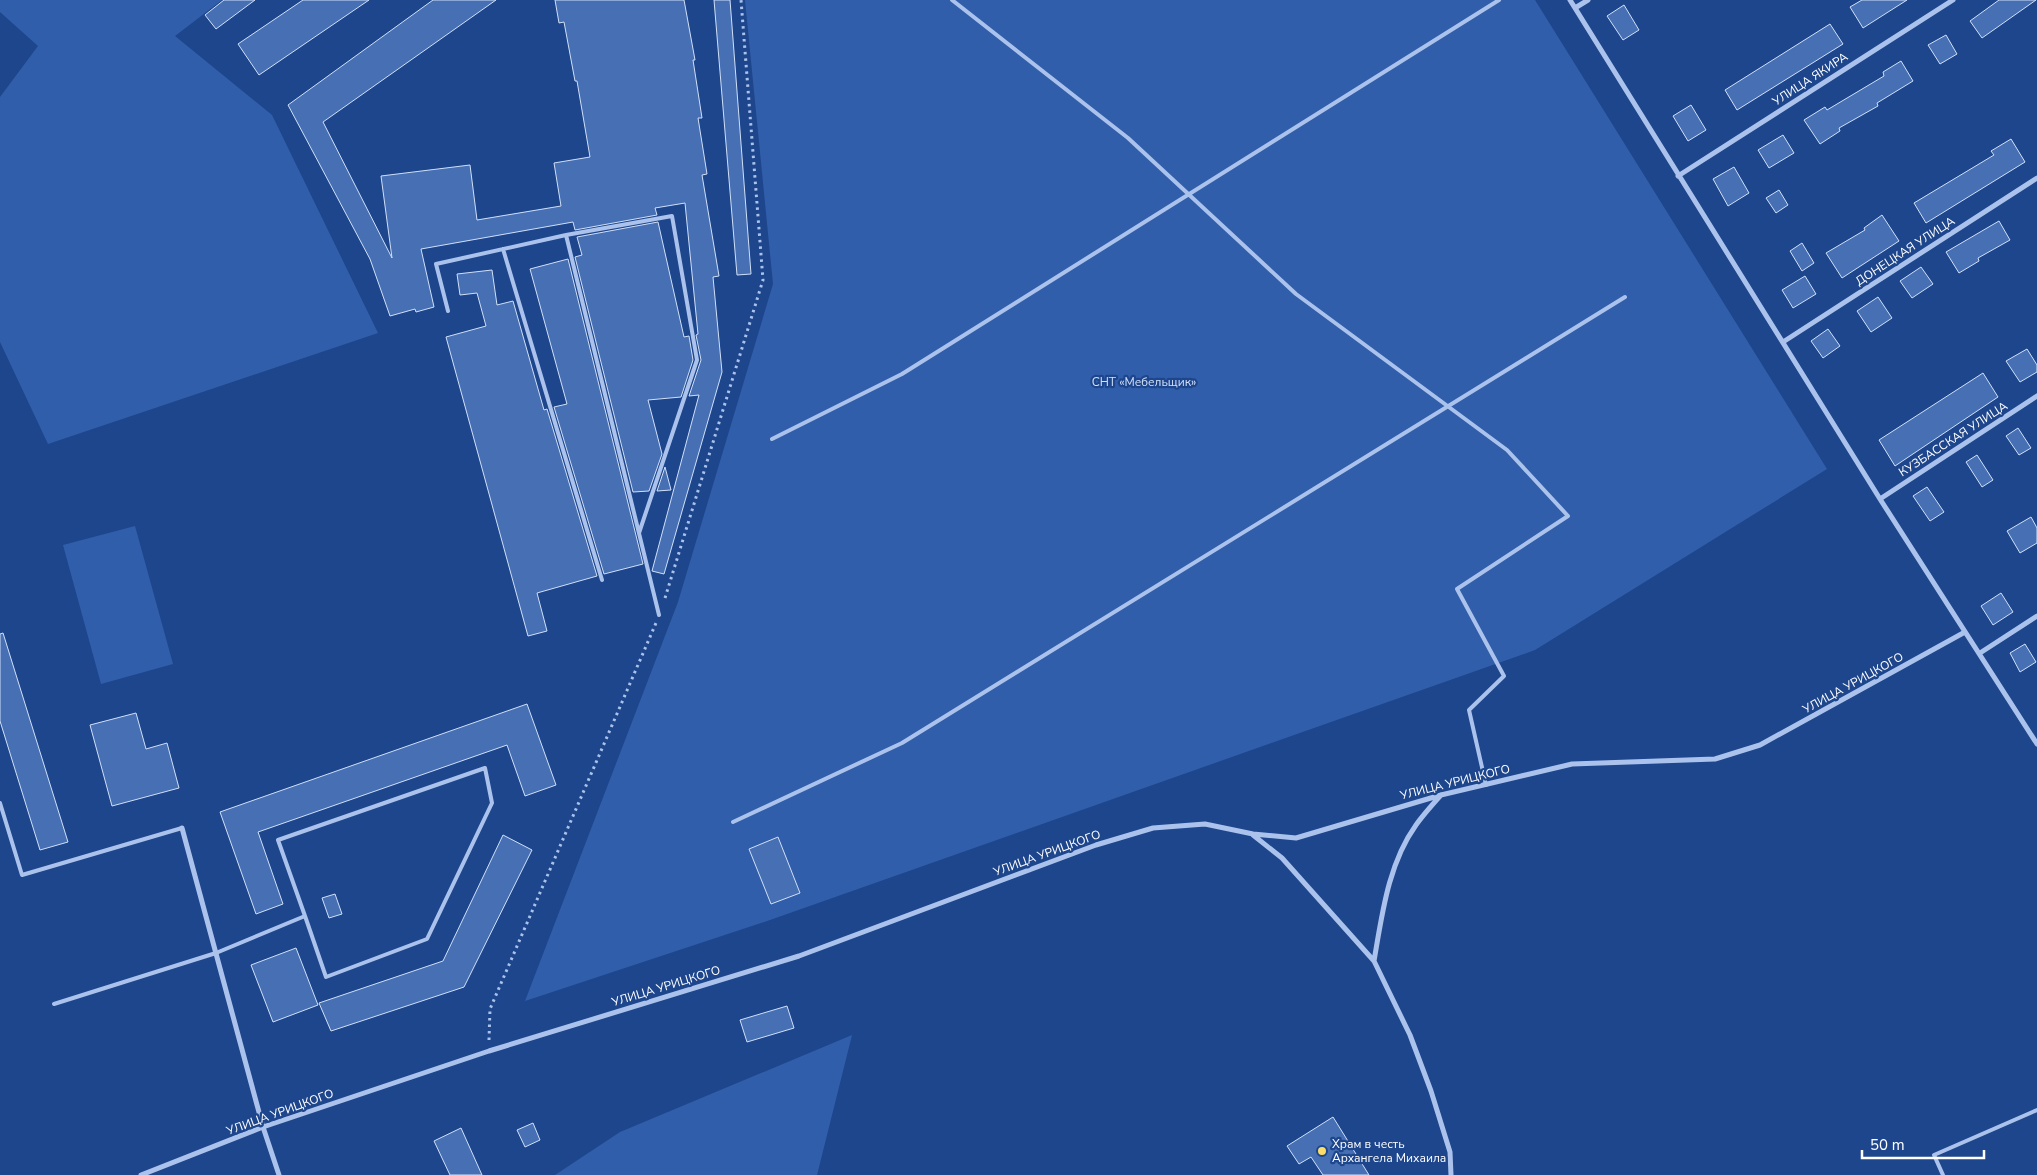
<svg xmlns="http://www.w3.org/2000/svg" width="2037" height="1175" font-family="'Nunito Sans',sans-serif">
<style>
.green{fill:#315eaa}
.building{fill:#466fb4;stroke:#d0e0f9}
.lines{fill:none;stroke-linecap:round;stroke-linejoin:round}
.path{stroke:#abc3ec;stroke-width:3;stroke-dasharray:2.5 4;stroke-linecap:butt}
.lane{stroke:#abc3ec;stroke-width:4}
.street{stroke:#abc3ec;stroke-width:5}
.poi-dot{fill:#fbdd6a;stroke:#1e468d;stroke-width:2}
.labels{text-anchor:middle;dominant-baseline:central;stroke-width:4.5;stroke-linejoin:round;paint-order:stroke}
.street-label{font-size:12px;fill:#fff;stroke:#1e468d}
.park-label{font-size:12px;fill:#d0e0f9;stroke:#1e468d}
.poi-label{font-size:12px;fill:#fff;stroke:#1e468d;text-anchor:start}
</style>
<rect width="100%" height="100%" fill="#1e468d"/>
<path class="green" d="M0 0H222L175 36 272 115 378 333 48 444 0 342V97L38 46 0 12Z
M745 0H1535L1827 469 1535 650 770 920 525 1001 678 602 773 284Z
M135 526 173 664 101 684 63 545Z
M852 1035 817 1175H555L620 1132Z"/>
<path class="building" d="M224 0H255L216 29 205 15Z
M303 0H369L259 75 238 44Z
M433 0H496L323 122 392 258 381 176 470 165 477 220 561 206 554 163 590 157 577 81H575L564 22 559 23 555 0H684L695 60H693L702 118H698L707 174 702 175 719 276 713 277 722 372 664 574 652 571 699 395 689 396 701 360 696 335 698 334 685 203 655 208 657 215 575 230 573 222 421 249 434 307 416 312 415 309 390 316 370 259 288 105Z
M714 0H730L751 274 737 275Z
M1862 0H1907L1863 28 1850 7Z
M1999 0H2036L1982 38 1970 21Z
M1624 5 1639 30 1623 40 1607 16Z
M1830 24 1843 44 1737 110 1725 90Z
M1946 35 1957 54 1940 64 1928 45Z
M1901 61 1913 81 1877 103 1878 106 1839 128 1840 131 1820 144 1804 120 1825 107 1827 110 1884 76 1883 72Z
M1691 105 1706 130 1688 141 1673 116Z
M1783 135 1794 153 1769 168 1758 150Z
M2011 139 2025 162 1926 223 1914 203 1994 155 1991 151Z
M1734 167 1749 193 1728 206 1713 179Z
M1779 190 1788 205 1776 213 1766 198Z
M1882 215 1899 241 1842 278 1826 253 1865 230 1864 228Z
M1999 221 2010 240 1978 258 1979 261 1959 273 1946 252Z
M658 222 684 337 689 336 693 360 681 397 648 400 662 454 649 491 633 492 575 257 582 255 577 237Z
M1802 243 1814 263 1802 271 1790 251Z
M568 259 643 564 604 574 554 407 567 404 530 269Z
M1921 267 1933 284 1912 298 1900 281Z
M492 270 497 305 513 301 544 410 547 409 597 576 537 593 547 631 528 636 446 337 486 326 477 293 460 295 457 274Z
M1805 276 1816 294 1793 308 1782 290Z
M1878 297 1892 318 1871 332 1857 311Z
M1828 329 1840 346 1823 358 1811 341Z
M2027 349 2037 365V372L2020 382 2006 361Z
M1983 373 1998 397 1895 466 1879 440Z
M2018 428 2031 448 2019 455 2006 436Z
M1977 455 1993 480 1982 487 1966 462Z
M665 467 671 490 657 491Z
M1927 487 1944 512 1930 521 1913 496Z
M2031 517 2037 528V543L2020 553 2007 531Z
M2001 593 2013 612 1993 625 1981 606Z
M3 633 68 842 40 850 0 721V634Z
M2025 644 2036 662 2020 672 2010 653Z
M527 704 556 785 525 796 507 745 258 832 283 904 256 914 220 812Z
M136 713 146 749 167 743 179 788 112 806 90 725Z
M503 835 532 850 464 987 331 1031 319 1003 443 961Z
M778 837 800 893 771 904 749 849Z
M335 894 342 914 329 918 322 898Z
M296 948 318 1005 273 1022 251 965Z
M787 1006 794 1028 747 1042 740 1020Z
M1333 1117 1369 1175H1323L1311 1157 1299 1164 1287 1146Z
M533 1123 540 1140 525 1147 517 1130Z
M461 1128 482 1175H450L434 1141Z"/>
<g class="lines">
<path class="path" d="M665 598 763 280 741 0
M489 1040 490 1009 656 623"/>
<path class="lane" d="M952 0 1128 138 1296 294 1507 450 1568 516 1457 589 1504 676 1469 710 1486 785
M566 235 659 615
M503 249 602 580
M448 311 436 264 566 235 672 216 697 360 639 533
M772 439 902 374 1499 0
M0 803 22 875 182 828
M733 822 902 743 1625 297
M54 1004 216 953 305 916 278 840 485 768 492 803 427 939 326 977 305 916
M1943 1175 1934 1155 2037 1110"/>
<path class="street" d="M1570 0 1880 499 2037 744
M1575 8 1588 0
M1678 176 1953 0
M1783 342 2037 178
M1880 499 2037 396
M1980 653 2037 616
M182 828 263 1127 279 1175
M1253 835 1282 858 1374 961 1410 1035 1431 1091 1450 1152 1451 1175
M1374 961C1382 915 1388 864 1416 825 1423 815 1432 805 1441 795
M141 1175 263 1127 489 1051 799 956 1096 845 1153 828 1205 824 1253 834 1296 838 1441 795 1572 764 1715 759 1760 745 1965 632"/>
</g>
<circle class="poi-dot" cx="1322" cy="1151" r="5"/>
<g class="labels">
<g class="street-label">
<text transform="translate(1810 79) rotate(-33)">УЛИЦА ЯКИРА</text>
<text transform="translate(1905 251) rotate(-33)">ДОНЕЦКАЯ УЛИЦА</text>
<text transform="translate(1953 439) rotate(-33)">КУЗБАССКАЯ УЛИЦА</text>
<text transform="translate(1853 683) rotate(-29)">УЛИЦА УРИЦКОГО</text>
<text transform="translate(1455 782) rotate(-14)">УЛИЦА УРИЦКОГО</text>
<text transform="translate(1047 853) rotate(-20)">УЛИЦА УРИЦКОГО</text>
<text transform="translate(666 986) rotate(-17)">УЛИЦА УРИЦКОГО</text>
<text transform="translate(280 1112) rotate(-20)">УЛИЦА УРИЦКОГО</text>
</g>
<g class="park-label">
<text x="1144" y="382">СНТ «Мебельщик»</text>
</g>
<g class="poi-label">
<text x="1332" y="1144">Храм в честь<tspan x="1332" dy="14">Архангела Михаила</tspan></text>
</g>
</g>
<path d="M1862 1150v8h122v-8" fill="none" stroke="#ffffff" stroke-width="2.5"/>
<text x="1870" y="1150" font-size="15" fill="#ffffff" stroke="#1e468d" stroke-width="4" paint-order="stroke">50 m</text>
</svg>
